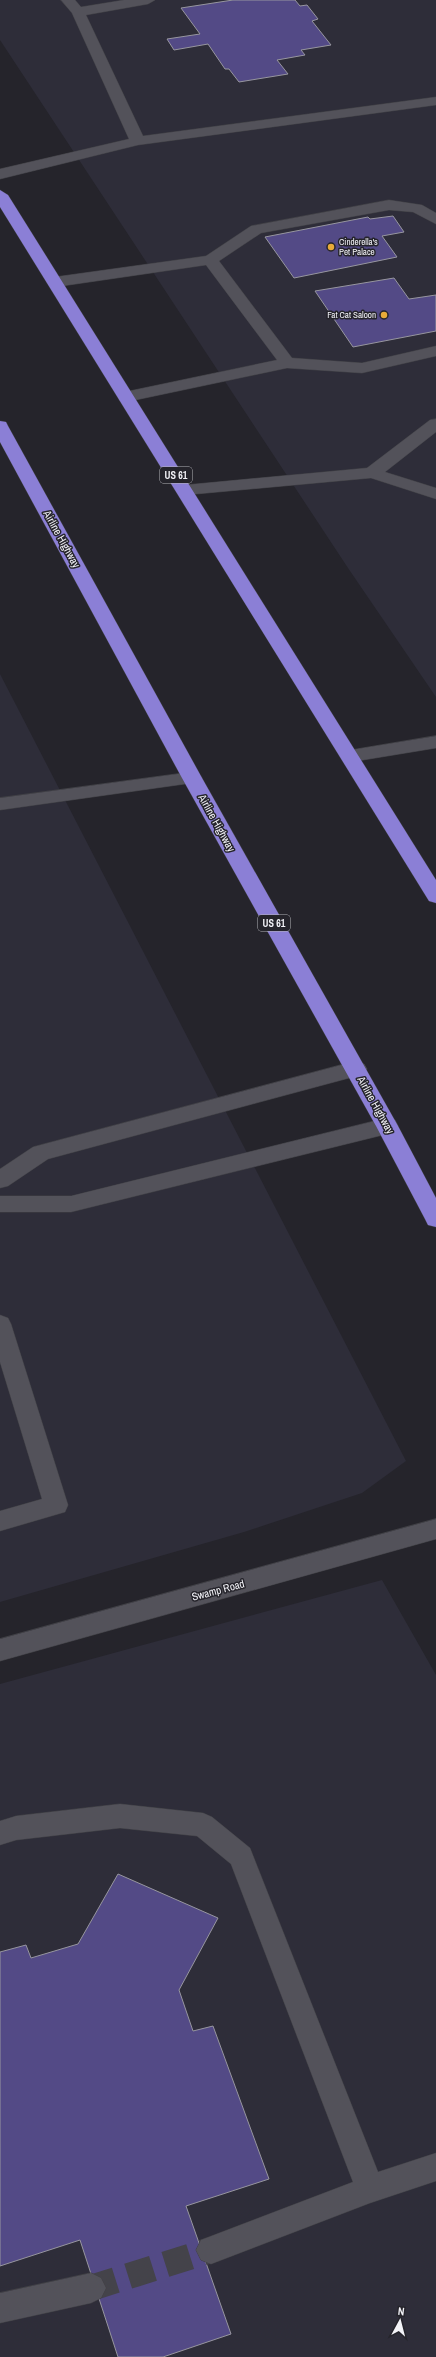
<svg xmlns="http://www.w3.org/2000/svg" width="436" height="2357" font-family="'Archivo Narrow',sans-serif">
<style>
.built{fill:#2e2d39}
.building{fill:#534a86;stroke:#97969f}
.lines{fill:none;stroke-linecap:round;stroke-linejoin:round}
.minor-tunnel{stroke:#44434a;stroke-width:26;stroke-dasharray:26 13;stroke-linecap:butt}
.minor-casing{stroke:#404045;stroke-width:1}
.highway-casing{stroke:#404045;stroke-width:1}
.minor{fill:#53525a;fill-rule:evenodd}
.highway{fill:#8b7fd6;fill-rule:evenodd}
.poi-dot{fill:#e9ab38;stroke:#25242b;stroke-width:1.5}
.labels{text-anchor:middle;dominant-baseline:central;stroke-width:3;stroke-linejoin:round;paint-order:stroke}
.far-poi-label{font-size:9px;fill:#f3f3f8;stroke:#25242b;text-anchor:start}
.shield{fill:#25242b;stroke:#b5b5ba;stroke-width:1}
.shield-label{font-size:10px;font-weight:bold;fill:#f3f3f8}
.street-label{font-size:11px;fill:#f3f3f8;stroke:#25242b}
</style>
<rect width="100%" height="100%" fill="#25242b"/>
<path class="built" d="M0 0H436V697L348 568 0 40Z
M0 674 406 1461 362 1493 244 1532 0 1602Z
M382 1580 436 1675V2357H0V1684Z"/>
<path class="building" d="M233 0H295L300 6 307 5 318 19 312 21 331 45 301 50 305 55 277 60 288 74 239 82 229 69H225L208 44 174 50 167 39 200 34 181 8Z
M393 216 404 232 382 236 397 257 294 278 265 237 368 217 370 219Z
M394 278 409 299 436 295V331L353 347 315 291Z
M118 1874 218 1918 179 1990 193 2031 213 2026 269 2179 186 2206 231 2334 163 2357H118L80 2240 0 2266V1952L26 1945 31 1958 78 1944Z"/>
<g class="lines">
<path class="minor-tunnel" d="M91 2288 211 2250"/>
<g class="minor-casing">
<path id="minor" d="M61 0H75L81 7 124 0H155L148 4 86 15 143 136 436 97V105L138 145 0 179V169L129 139 72 13Z
M389 200 422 205 436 213V224L413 212 389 210 261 233 219 261 292 358 362 363 436 346V356L362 373 287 368 126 402 120 401 118 397 120 393 277 360 206 265 55 287 49 285 47 282 49 279 55 277 206 256 251 226Z
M436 419V432L385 472 436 488V499L371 478 185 495 179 494 176 490 179 486 185 485 367 468 430 420Z
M436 736V748L351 762 344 760 341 756 344 752 351 750Z
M192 772 199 774 202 778 199 782 0 810V798Z
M356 1061 364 1064 367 1069 364 1074 48 1159 8 1186 0 1188V1169L33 1147Z
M387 1118 395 1120 398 1126 395 1132 71 1212H0V1196H71Z
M0 1315 8 1318 11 1324 68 1505 65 1512 0 1531V1511L42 1499 0 1362Z
M436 1519V1539L0 1661V1639Z
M120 1804 203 1813 212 1817 250 1848 378 2172 436 2153V2181L370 2203 211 2264 201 2260 196 2250 201 2240 353 2182 231 1864 197 1836 120 1828 16 1840 0 1845V1821L16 1816Z
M91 2273 101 2278 106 2288 101 2298 91 2303 0 2323V2293Z"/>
</g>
<g class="highway-casing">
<path id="highway" d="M0 190 8 195 436 880V903L429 901 0 207Z
M0 421 6 422 8 426 202 778 398 1126 436 1198V1227L428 1225 425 1219 376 1126 182 778 0 442Z"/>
</g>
<use href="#minor" class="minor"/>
<use href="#highway" class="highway"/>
</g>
<g class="poi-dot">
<circle cx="331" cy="247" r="4"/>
<circle cx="384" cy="315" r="4"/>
</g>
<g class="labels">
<g class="far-poi-label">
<text x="339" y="242">Cinderella's<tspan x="339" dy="10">Pet Palace</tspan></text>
<text x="376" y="315" text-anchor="end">Fat Cat Saloon</text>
</g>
<g class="shield">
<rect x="160" y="467" width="32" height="16" rx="3"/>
<rect x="258" y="915" width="32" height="16" rx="3"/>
</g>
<g class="shield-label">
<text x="176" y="475">US 61</text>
<text x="274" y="923">US 61</text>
</g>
<g class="street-label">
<text transform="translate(62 539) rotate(61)">Airline Highway</text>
<text transform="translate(217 823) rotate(61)">Airline Highway</text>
<text transform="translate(376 1105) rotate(61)">Airline Highway</text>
<text transform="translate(218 1590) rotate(-15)">Swamp Road</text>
</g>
</g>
<g transform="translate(400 2321) rotate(7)" stroke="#25242b" stroke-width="3" paint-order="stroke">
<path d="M0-3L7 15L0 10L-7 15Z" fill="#f3f3f8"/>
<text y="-6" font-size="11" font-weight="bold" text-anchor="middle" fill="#f3f3f8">N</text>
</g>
</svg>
